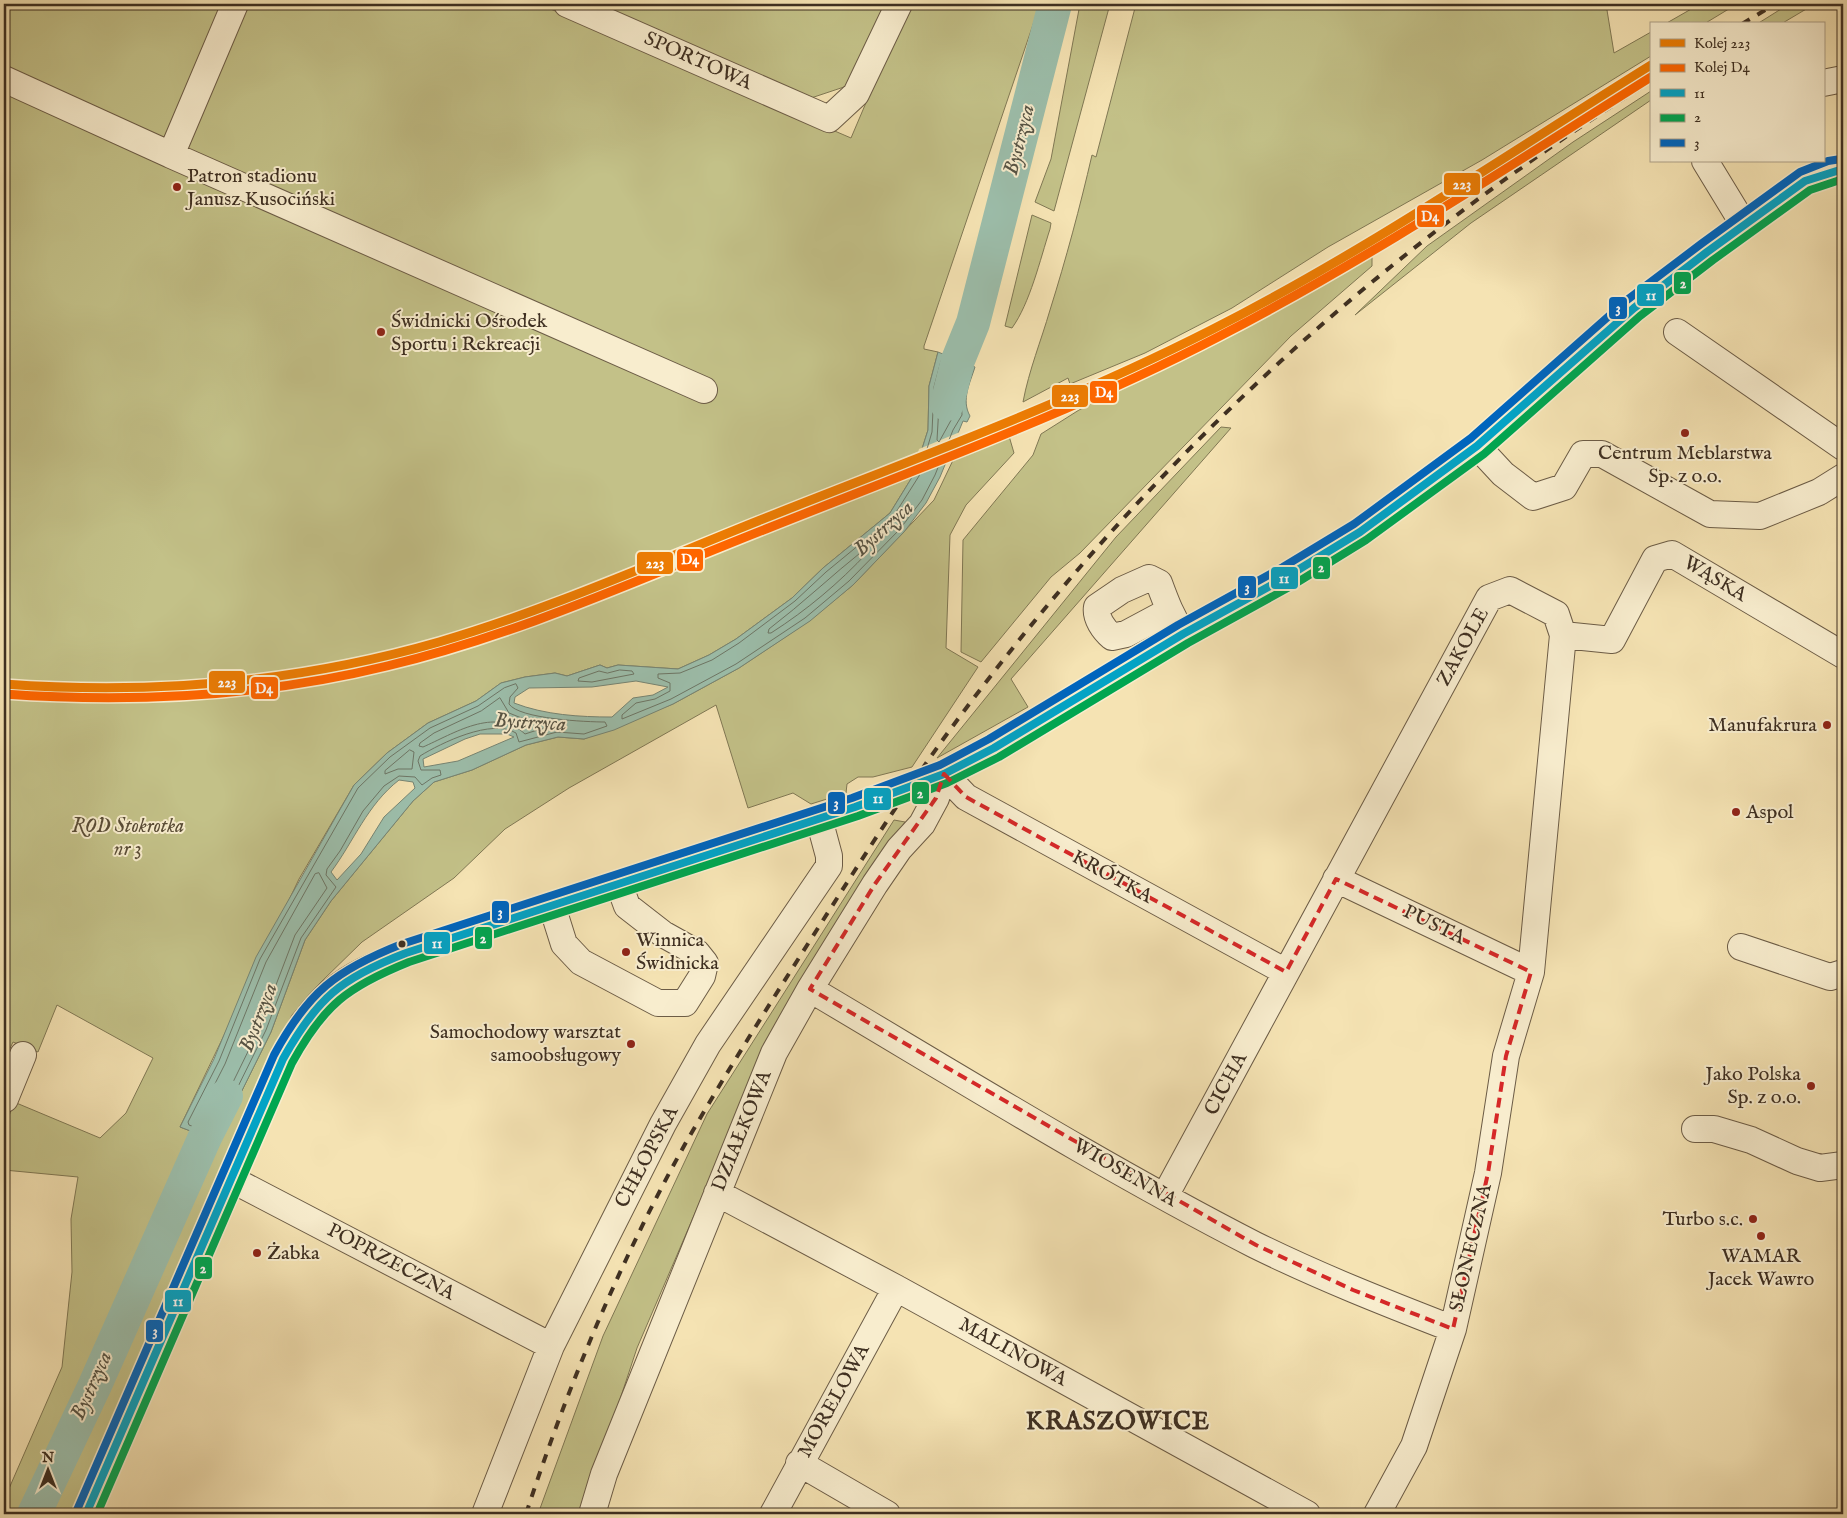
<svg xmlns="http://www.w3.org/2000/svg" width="1847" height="1518" font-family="'IM FELL English',serif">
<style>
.green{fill:#c3c188;stroke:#807854}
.water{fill:#9cbeab;stroke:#768574;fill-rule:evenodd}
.pier{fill:#f5e3b3}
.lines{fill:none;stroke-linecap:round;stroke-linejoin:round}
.shore{stroke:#6d7666;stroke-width:1}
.river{stroke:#9cbeab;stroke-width:34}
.minor-casing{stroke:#6c5c46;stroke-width:28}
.minor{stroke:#f8edce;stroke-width:26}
.rail{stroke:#3e2f21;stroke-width:4;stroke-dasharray:9 9;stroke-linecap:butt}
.bus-1-casing{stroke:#f8edce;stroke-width:11}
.bus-2-casing{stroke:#f8edce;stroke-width:11}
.bus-3-casing{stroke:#f8edce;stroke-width:11}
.bus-1{stroke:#03a3c5;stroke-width:8}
.bus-2{stroke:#00a651;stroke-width:8}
.bus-3{stroke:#0065bd;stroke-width:8}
.rail-1-casing{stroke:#f8edce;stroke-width:12}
.rail-2-casing{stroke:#f8edce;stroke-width:12}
.rail-1{stroke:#ec7c03;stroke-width:9}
.rail-2{stroke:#f60;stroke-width:9}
.marked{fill:none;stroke:#d62828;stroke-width:4;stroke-dasharray:10 6;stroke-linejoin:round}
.poi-dot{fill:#8f2418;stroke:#f8edce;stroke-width:2}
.bus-dot{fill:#3e2f21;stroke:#f8edce;stroke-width:2}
.labels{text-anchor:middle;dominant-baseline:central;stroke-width:4;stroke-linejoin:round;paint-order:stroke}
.street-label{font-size:20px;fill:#3e2f21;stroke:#f8edce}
.poi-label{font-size:20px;fill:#3e2f21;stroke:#f8edce;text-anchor:start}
.park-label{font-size:20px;font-style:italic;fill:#594c36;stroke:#f8edce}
.water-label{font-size:21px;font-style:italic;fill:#565344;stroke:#f8edce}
.district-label{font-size:25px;font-weight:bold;letter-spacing:1px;fill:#3e2f21;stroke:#f8edce}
.line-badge{stroke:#f8edce;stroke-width:2}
.badge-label{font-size:14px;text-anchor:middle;font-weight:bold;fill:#fff}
</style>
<rect width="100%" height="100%" fill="#f5e3b3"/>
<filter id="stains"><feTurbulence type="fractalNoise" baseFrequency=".004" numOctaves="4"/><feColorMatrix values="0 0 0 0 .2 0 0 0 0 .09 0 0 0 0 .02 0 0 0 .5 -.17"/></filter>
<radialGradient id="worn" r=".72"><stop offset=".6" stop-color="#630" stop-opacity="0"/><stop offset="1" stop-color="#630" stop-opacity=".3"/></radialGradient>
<path class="green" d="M4 4H539L851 138 908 4H1040L924 346V349L938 352 929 386 928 430 914 474 890 513 823 568 792 598 736 639 709 655 678 669 618 665 607 668 600 665 567 676 555 673 525 677 501 683 476 701 428 723 387 753 354 785 299 879 180 1127 217 1141 271 1032 305 940 331 901 413 801 434 782 472 770 526 745 558 737 584 739 673 704 739 668 809 621 853 585 934 500 955 456 1009 436 1014 453 966 505 950 535 946 648 978 667 912 767 873 777H858L847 784 846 793 811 804 793 793 748 808 716 705 569 788 505 829 454 878 362 942 320 983 292 1015 270 1061 73 1514H4V1500L62 1367 72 1272 71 1219 78 1177 4 1170V1130L14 1102 100 1138 126 1113 153 1058 57 1005 38 1052 13 1042 4 1061Z
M593 4H887L847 86 808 99Z
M1080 4H1110L1054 211 1035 202 1051 159Z
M1136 4H1606L1614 53 1651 32V56L1482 160 1328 247 1232 308 1145 353 1070 384 1068 378 1023 402C1029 370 1041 341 1050 310 1066 259 1080 207 1092 155L1096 157Z
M1700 4H1737L1704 24H1665Z
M1789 4 1813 5 1781 24H1757Z
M1651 91V100L1471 223 1355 315 1427 246 1573 142Z
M1032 215 1051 223 1050 229C1040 260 1030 303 1012 328L1005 326Z
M1372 252V266L1291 336 1080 553 1051 577 981 662 961 652 963 540 1033 455 1041 434 1079 410 1194 350 1208 348Z
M1221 427 1231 428 1011 679 1028 707 937 758 1116 537Z
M894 820 905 822 843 918 714 1169 637 1348 582 1514H538L603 1336 707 1114Z"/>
<path class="water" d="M938 352 975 367C970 383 961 400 970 416L967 422 963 421 940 477 926 503 904 532 853 585 810 621 739 668 673 704 614 730 584 739 558 737 526 745 472 770 434 782 413 801 331 901 305 940 271 1032 217 1141 180 1127 214 1059 256 957 354 785 387 753 428 723 476 701 501 683 525 677 555 673 567 676 600 665 607 668 618 665 678 669 709 655 736 639 792 598 823 568 890 513 914 474 928 430 929 386ZM636 681 668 687 653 695 633 698 612 717C580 717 545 715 514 703L515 697 529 688 592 687ZM480 734H507L514 737 458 761 424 767 423 759 465 739ZM399 780 413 782 415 788 384 817 361 854 337 880 331 872C354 841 367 805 399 780Z"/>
<path class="pier" d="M960 432 952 452 914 467 919 449Z"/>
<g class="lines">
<path class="shore" d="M944 360 968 370 961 395 962 415 953 430 935 475 922 500 900 529 849 581 805 618 736 664 671 699 622 719V715L636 703 655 699 670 691V683L658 678V674L680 673 712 660 739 643 795 601 826 572 893 517 919 476 932 432 934 387 941 361Z
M948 368 960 375 954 394 955 413 939 442 937 440 940 388 945 370Z
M865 549H868V552C839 583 807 610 771 633H768L769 629C802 604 832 575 865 549Z
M620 670 632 671 634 674 592 682 578 681 579 678 599 671 607 673Z
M516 684 518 688 510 697 509 704C519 719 587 722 605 722L607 726 584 734 557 732 519 742 516 733C492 718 441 743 420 756L418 761 421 770H440L441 775 432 778 422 785 415 777 399 776 384 786 363 811 340 851 327 869 326 875 336 887 301 938 266 1030 215 1133 212 1134 189 1125 188 1122 219 1061 260 959 358 788 390 757 430 728 478 706 504 688Z
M500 698 509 713 524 719 548 723 550 726 525 734C495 706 453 734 423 747L419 746 420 743 434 733 481 711Z
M410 750 414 752 412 769H398L385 774V771Z
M319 873 327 888 295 935 260 1027 212 1125 198 1122 197 1119 225 1064 266 962 315 874Z"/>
<path class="river" d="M947 404 958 360 973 323 1055 4
M34 1514 95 1385 205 1137 226 1096"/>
<g class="minor-casing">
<path id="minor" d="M567 4 829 119 856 94 899 4
M4 79 171 155 235 4
M1823 83 1843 79
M171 155 704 390
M1705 161 1744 225
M1677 332 1843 447
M1477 446 1503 474 1533 497 1564 487 1583 454H1602L1710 514 1760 516 1819 492 1843 477
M1169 611 1126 634 1112 637C1104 630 1095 618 1097 607L1122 590 1149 578 1159 583C1166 602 1172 618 1183 634
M1563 635 1612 640 1655 559 1672 554 1843 655
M944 774 966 797 1286 972
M1336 879 1531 972
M552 906 564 944 581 962 658 1003H685L702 976 705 963 697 953 663 934 627 906 619 884
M1741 947 1830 977 1843 973
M810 989C957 1076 1103 1167 1255 1245 1320 1277 1386 1303 1453 1329
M5 1099 23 1055
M1695 1129H1714L1751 1140 1797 1161 1820 1168 1843 1165
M231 1179 551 1346
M717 1193 896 1288 1307 1514
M1165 1196 1489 598 1510 590 1556 614 1563 635 1531 972 1506 1056 1488 1173 1453 1329 1414 1446 1377 1514
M799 1463 887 1514
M86 1514 283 1059C316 996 339 978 406 953L855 807 944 774 994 748 1183 634 1288 576 1360 532 1477 446 1634 308 1707 252 1805 181 1831 171 1843 169
M485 1514 551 1346 663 1124 708 1044 829 866V856L819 819
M592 1514 604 1474 774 1053 810 989 875 884 899 849 922 824 936 798 944 774
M773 1514 896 1288"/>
</g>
<use href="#minor" class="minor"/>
<path class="rail" d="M1742 24 1775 4
M526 1514C567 1388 619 1263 684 1146 724 1076 767 1008 811 939 861 861 910 782 967 707 1160 451 1380 252 1651 81"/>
<g class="bus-1-casing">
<path id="bus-1" d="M86 1514 283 1059C317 998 341 978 406 953L855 807 944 774 994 748 1183 634 1288 576 1360 532 1477 446 1634 308 1707 252 1805 181 1843 169"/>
</g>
<g class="bus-2-casing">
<path id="bus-2" d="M97 1514 292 1063C324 1005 347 987 409 962L858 816 947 783 999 757 1188 643 1293 585 1366 540 1484 454 1640 316 1713 260 1810 190 1843 179"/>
</g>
<g class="bus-3-casing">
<path id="bus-3" d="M77 1510 274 1055C308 992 336 970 402 944L852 798 940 765 989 739 1178 625 1283 567 1354 524 1471 438 1627 300 1701 244 1800 172 1828 161 1841 159"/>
</g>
<use href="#bus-1" class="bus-1"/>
<use href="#bus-2" class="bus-2"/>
<use href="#bus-3" class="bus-3"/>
<g class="rail-1-casing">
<path id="rail-1" d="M4 684C152 695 297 683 439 642 548 610 653 563 758 521 911 460 1066 404 1213 329 1365 252 1506 155 1651 65"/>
</g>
<g class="rail-2-casing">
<path id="rail-2" d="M4 694C133 703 261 697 387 666 518 635 641 578 766 529 919 468 1074 412 1220 336 1369 259 1509 166 1651 77"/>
</g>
<use href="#rail-1" class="rail-1"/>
<use href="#rail-2" class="rail-2"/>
</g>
<path class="marked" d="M944 774 966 797 1286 972 1336 879 1531 972 1506 1056 1488 1173 1453 1329 1353 1290 1256 1245 810 989 875 884 936 798Z"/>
<g class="poi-dot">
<circle cx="177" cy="187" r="5"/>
<circle cx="381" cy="332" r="5"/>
<circle cx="1685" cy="433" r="5"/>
<circle cx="1827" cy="725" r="5"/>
<circle cx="1736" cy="812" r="5"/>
<circle cx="626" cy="952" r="5"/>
<circle cx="631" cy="1044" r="5"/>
<circle cx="1811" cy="1086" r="5"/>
<circle cx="1753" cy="1219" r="5"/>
<circle cx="1761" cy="1236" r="5"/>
<circle cx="257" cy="1253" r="5"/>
</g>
<circle class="bus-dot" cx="402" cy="944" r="4.5"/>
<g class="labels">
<g class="street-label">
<text transform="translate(698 61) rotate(24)">SPORTOWA</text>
<text transform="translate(1715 579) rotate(31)">WĄSKA</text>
<text transform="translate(1463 647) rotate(-61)">ZAKOLE</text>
<text transform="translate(1112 877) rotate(29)">KRÓTKA</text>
<text transform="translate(1434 925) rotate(26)">PUSTA</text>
<text transform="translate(1226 1084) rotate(-62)">CICHA</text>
<text transform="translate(742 1131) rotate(-68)">DZIAŁKOWA</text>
<text transform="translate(647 1157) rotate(-62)">CHŁOPSKA</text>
<text transform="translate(1125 1173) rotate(30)">WIOSENNA</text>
<text transform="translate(1471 1248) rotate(-77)">SŁONECZNA</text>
<text transform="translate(391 1262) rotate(28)">POPRZECZNA</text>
<text transform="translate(1013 1352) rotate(29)">MALINOWA</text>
<text transform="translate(834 1401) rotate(-61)">MORELOWA</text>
</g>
<g class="poi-label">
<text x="187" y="176">Patron stadionu<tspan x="187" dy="23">Janusz Kusociński</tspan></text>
<text x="391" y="321">Świdnicki Ośrodek<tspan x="391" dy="23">Sportu i Rekreacji</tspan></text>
<text x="1685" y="453" text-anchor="middle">Centrum Meblarstwa<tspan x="1685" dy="23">Sp. z o.o.</tspan></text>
<text x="1817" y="725" text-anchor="end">Manufakrura</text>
<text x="1746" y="812">Aspol</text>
<text x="636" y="940">Winnica<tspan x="636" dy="23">Świdnicka</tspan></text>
<text x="621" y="1032" text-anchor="end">Samochodowy warsztat<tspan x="621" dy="23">samoobsługowy</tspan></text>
<text x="1801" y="1074" text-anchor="end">Jako Polska<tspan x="1801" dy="23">Sp. z o.o.</tspan></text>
<text x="1743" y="1219" text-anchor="end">Turbo s.c.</text>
<text x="267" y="1253">Żabka</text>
<text x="1761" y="1256" text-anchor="middle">WAMAR<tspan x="1761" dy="23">Jacek Wawro</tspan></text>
</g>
<g class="park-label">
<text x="128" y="826">ROD Stokrotka<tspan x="128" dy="23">nr 3</tspan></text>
</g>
<g class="water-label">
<text transform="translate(1020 140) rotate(-76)">Bystrzyca</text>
<text transform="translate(884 529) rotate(-42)">Bystrzyca</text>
<text transform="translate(530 723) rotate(3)">Bystrzyca</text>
<text transform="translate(259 1018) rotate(-69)">Bystrzyca</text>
<text transform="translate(92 1386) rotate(-66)">Bystrzyca</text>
</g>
<g class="district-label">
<text x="1118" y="1422">KRASZOWICE</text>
</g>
</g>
<g class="line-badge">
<rect x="1443" y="172" width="38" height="24" rx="5" fill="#ec7c03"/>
<rect x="1416" y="204" width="29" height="24" rx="5" fill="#f60"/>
<rect x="1673" y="271" width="19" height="24" rx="5" fill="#00a651"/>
<rect x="1636" y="283" width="29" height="24" rx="5" fill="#03a3c5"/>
<rect x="1608" y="296" width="20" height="24" rx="5" fill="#0065bd"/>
<rect x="1089" y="380" width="29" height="24" rx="5" fill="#f60"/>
<rect x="1051" y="384" width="38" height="24" rx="5" fill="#ec7c03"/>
<rect x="676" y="548" width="28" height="24" rx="5" fill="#f60"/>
<rect x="636" y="551" width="38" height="24" rx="5" fill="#ec7c03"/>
<rect x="1312" y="556" width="19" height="24" rx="5" fill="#00a651"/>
<rect x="1270" y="566" width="29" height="24" rx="5" fill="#03a3c5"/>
<rect x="1237" y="575" width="20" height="24" rx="5" fill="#0065bd"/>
<rect x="208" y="670" width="38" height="24" rx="5" fill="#ec7c03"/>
<rect x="250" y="676" width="29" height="24" rx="5" fill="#f60"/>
<rect x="911" y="781" width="19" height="24" rx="5" fill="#00a651"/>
<rect x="863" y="787" width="29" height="24" rx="5" fill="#03a3c5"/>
<rect x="827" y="791" width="19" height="24" rx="5" fill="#0065bd"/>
<rect x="491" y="900" width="19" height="24" rx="5" fill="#0065bd"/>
<rect x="474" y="926" width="19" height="24" rx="5" fill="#00a651"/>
<rect x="423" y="931" width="28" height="24" rx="5" fill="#03a3c5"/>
<rect x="194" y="1256" width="19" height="24" rx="5" fill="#00a651"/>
<rect x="164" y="1289" width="28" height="24" rx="5" fill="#03a3c5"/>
<rect x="145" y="1319" width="19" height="24" rx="5" fill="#0065bd"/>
</g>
<g class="badge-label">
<text x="1462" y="189">223</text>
<text x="1430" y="221">D4</text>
<text x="1683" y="288">2</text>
<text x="1651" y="300">11</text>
<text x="1618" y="313">3</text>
<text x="1104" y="397">D4</text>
<text x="1070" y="401">223</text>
<text x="690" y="564">D4</text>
<text x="655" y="568">223</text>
<text x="1321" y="572">2</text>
<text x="1284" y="583">11</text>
<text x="1247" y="592">3</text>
<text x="227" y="687">223</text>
<text x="264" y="693">D4</text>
<text x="920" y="798">2</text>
<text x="878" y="803">11</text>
<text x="836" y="808">3</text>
<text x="500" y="917">3</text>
<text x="483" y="943">2</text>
<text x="437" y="948">11</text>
<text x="203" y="1273">2</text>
<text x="178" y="1306">11</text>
<text x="155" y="1336">3</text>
</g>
<rect width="1847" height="1518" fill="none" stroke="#f5e3b3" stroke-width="20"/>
<rect x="5" y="5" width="1837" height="1508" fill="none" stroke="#3e2f21" stroke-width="2.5"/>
<rect x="10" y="10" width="1827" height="1498" fill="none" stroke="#3e2f21"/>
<rect x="1650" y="22" width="175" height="140" fill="#f8edce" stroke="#aea189"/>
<rect x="1660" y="39" width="25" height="8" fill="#ec7c03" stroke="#aea189"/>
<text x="1694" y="48" font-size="15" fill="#3e2f21">Kolej 223</text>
<rect x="1660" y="64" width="25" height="8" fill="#ff6600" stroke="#aea189"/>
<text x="1694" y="72" font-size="15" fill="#3e2f21">Kolej D4</text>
<rect x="1660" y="89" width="25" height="8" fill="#03a3c5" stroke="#aea189"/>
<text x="1694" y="98" font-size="15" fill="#3e2f21">11</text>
<rect x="1660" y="114" width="25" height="8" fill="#00a651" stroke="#aea189"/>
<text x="1694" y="122" font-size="15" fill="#3e2f21">2</text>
<rect x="1660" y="139" width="25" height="8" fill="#0065bd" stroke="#aea189"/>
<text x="1694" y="148" font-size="15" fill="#3e2f21">3</text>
<g transform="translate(48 1470)" stroke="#f8edce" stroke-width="4" paint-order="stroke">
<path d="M0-4L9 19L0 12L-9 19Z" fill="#3e2f21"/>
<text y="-8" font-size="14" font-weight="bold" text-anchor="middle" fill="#3e2f21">N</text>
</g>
<rect width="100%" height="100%" filter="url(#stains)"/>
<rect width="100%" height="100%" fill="url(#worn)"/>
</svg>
